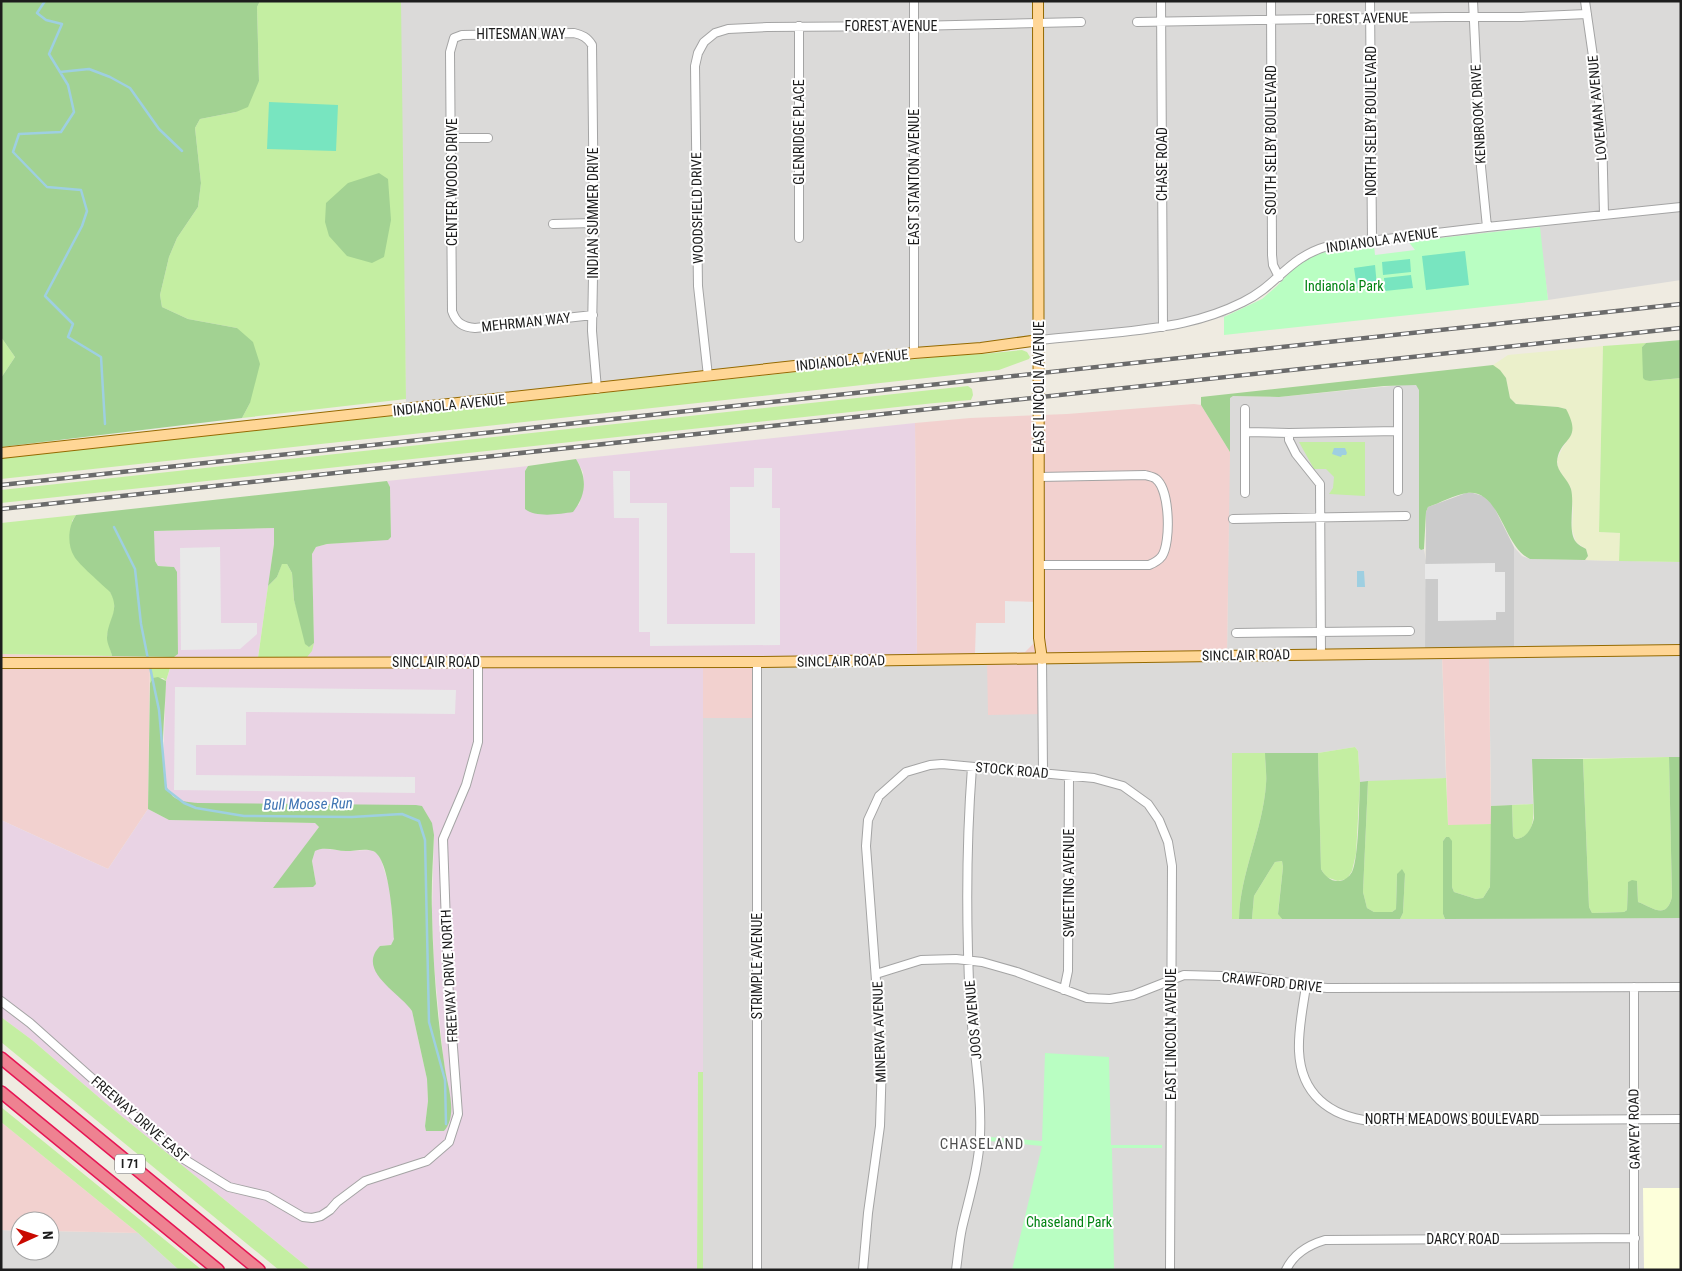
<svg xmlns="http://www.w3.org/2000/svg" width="1682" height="1271" font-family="'Roboto Condensed',sans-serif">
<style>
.residential{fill:#dbdad9}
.commercial{fill:#f2d1cf}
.industrial{fill:#e9d3e4}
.education{fill:#fdffda}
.religious{fill:#cbcbcb}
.farmland{fill:#ebf0cb}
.grass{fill:#c4eea2}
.forest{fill:#a2d292}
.park{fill:#b9fec2}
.pitch{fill:#78e5c0}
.parking{fill:#e9e9e9}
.water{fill:#9ecfe1}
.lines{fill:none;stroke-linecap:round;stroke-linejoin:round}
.stream{stroke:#9ecfe1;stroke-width:2.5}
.minor-casing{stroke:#a4a4a4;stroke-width:10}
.major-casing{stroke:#956a00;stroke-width:12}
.highway-casing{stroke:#e61554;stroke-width:14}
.minor{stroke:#fff;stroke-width:8}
.major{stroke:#ffd696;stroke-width:10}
.highway{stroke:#ee8291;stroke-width:11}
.rail-casing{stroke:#6b6b6b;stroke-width:4.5}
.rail{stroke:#fff;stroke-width:2.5;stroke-dasharray:8;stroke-linecap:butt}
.labels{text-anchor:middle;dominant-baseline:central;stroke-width:4;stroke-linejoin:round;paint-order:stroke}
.shield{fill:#fff;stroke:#616161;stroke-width:1}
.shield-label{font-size:12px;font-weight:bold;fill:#1d1d1d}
.street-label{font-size:14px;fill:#1d1d1d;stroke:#fff}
.park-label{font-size:14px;fill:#028312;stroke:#fff}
.water-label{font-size:15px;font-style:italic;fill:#4176b4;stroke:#fff}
.neighbourhood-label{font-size:15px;letter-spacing:1px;fill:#505050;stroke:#fff}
</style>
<rect width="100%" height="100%" fill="#efebe1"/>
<path class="residential" d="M400 1H1681V280L1548 300 1539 227 1338 249 1295 261 1224 317 406 409Z
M1402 385H1416L1419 389 1421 550 1424 549 1442 654 1446 778 1360 782 1358 751 1355 747 1318 753H1232L1233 919 1681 918V1270H703V718H759L760 662 1227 656 1230 397 1233 396 1279 397Z
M1514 547 1522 556 1530 559 1681 562V757L1532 759 1533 804 1491 806 1489 653 1514 652Z
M1 1230 20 1231V1251H50V1231L138 1233 179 1270H1Z"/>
<path class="commercial" d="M1194 404 1201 405 1230 452 1227 656 1044 658V714L988 715 987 659 917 660 915 423 970 418 1067 414Z
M1489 653 1491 824 1448 826 1442 654Z
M1 654 150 657 148 809 108 869 1 820Z
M703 662H760L759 718H703Z
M1 1122 138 1233 50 1231V1221H20V1231L1 1230Z"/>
<path class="industrial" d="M915 423 917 660 703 663V1072L698 1073 697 1270H311L109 1106 32 1040 1 1017V820L108 869 148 809 169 820 315 823 319 827 274 888 316 884 312 861 315 851 320 848 344 851 372 850 380 856 390 889 394 939 391 945 380 946 407 1004 412 1011 427 1079 428 1101 425 1126 451 1115 443 1055 434 965 432 910 434 835 182 802 171 795 165 785 163 764 166 681 174 657 178 654 174 567 158 566 155 561 153 531 274 528V544L258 657 314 643 312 554 316 547 327 544 388 539 391 537 390 487 387 481 528 466 525 471 579 505 584 486 583 472 576 459Z"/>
<path class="education" d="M1643 1188H1681V1270H1644Z"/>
<path class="religious" d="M1466 493H1473L1483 496 1493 505 1514 547V652L1425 654 1426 512 1428 507Z"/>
<path class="farmland" d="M1603 346 1599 532 1620 533 1619 561 1585 560 1588 556 1586 549 1576 542 1572 529 1573 511 1571 488 1558 468 1557 460 1562 449 1572 433 1566 409 1558 407 1516 404 1510 398 1506 378 1493 365 1508 355Z"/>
<path class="grass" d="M260 1H401L406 399 242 418 250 403 237 328 188 319 162 307 160 295 169 257 177 238 198 207 201 183 195 128 200 119 236 112 259 81 257 7Z
M1 337 15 357 1 378Z
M1646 343 1642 347 1650 381 1681 378V562L1619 561 1620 533 1599 532 1603 346Z
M1022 350 1027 352 1030 357 1029 359 999 370 1 479V458L945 356 982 354Z
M968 386 972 389 973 395 971 400 935 403 1 503V490Z
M1299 442H1365V496L1329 494 1333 488 1334 477 1326 469H1314Z
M76 515 72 521 114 599V612L107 635 112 656 1 654V523Z
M282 563 287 564 292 573 294 600 309 647 314 643 312 651 307 657 258 658 268 586 277 577Z
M150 668H170L166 681 163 678H153L150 683Z
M1355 747 1358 751 1360 782 1356 854 1352 871 1347 879 1338 881 1326 877 1321 869 1318 753Z
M1232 753H1265C1265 763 1267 774 1266 784 1263 830 1240 873 1239 919H1232Z
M1669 757 1672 897C1666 920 1654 908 1638 902L1637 881 1628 882 1627 910 1624 912 1592 913 1589 907 1583 759Z
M1446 778 1448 825 1491 824 1490 887 1483 898 1476 899 1454 892 1452 887 1449 837H1446L1443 841V914L1445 919H1400L1403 913 1405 874H1397L1396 909 1392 912H1374L1367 908 1363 892 1368 781Z
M1533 804C1534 818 1534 837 1516 839L1513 836 1512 805Z
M1282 861 1283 867 1278 913 1282 919H1252L1254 896 1275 862Z
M1 1017 32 1040 109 1106 311 1270H279L1 1042Z
M698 1072H703V1270H697Z
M1 1107 202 1270H179L138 1233 1 1122Z"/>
<path class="forest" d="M1 1H260L257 7 259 81 248 107 236 112 200 119 195 128 201 183 198 207 177 238 169 257 160 295 162 307 188 319 237 328 253 342 260 364 250 403 242 418 1 447V378L15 357 1 337Z
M379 173 388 179 391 220 384 257 372 263 347 256 329 236 325 222 326 203 348 183Z
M1681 340V378L1650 381 1645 380 1643 378 1642 347 1646 343Z
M1493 365 1500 370 1506 378 1510 398 1516 404 1558 407 1566 409C1584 442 1559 437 1557 462 1557 472 1568 479 1571 489 1575 504 1567 531 1576 542 1578 545 1583 547 1586 549L1588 556 1585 560 1530 559C1503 547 1501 489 1467 493 1454 495 1440 503 1428 507L1426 512 1424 549 1421 550 1419 548V390L1416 385 1384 386 1279 397 1233 396 1230 398V452L1201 405V397Z
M576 459C587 478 587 494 573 512 560 514 536 518 525 509V471L528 466Z
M387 481 390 487 391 537 388 540 327 544 316 547 312 554 314 643 309 647 305 644 294 600 292 573 287 564H282L277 577 268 586 274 544V528L154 531 155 561 158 566 174 567 177 572 178 654 174 657 112 656C111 650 107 644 107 638 107 620 121 611 110 592 102 584 78 564 74 556 67 545 68 526 76 515Z
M158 677 166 681C166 706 157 776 170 793 176 802 189 802 198 803L416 805 422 806 432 823 434 835C433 861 431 887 432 912 433 964 437 1017 445 1069 448 1088 458 1115 444 1131H426L425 1126 428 1101 427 1079 412 1011C399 992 356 971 380 946L391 945 394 939C393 922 390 858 373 851 365 848 354 851 346 851 336 851 324 846 315 851L312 861 316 884 313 887 273 888 319 827 315 823 169 820 148 809 150 683 153 678Z
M1265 753H1318L1321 869C1325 876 1331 882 1340 881 1345 880 1349 877 1352 872 1359 858 1359 801 1360 782L1368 781 1363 892 1367 908 1374 912H1392L1396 909 1397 874 1402 869 1405 874 1403 913 1400 919H1282L1278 914 1283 867 1282 861 1275 862 1254 896 1252 919H1239C1240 873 1263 830 1266 784 1267 774 1265 763 1265 753Z
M1669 757H1681V918L1445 919 1443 914V841L1446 837H1449L1452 841V887L1454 892 1476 899 1483 898 1490 887 1491 806 1512 805 1513 836 1516 839C1527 838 1532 828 1534 818L1532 759H1583L1589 907 1592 913 1624 912 1627 910 1628 882 1632 880 1637 881 1638 902C1654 908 1666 920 1672 897Z"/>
<path class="park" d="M1540 227 1548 300 1224 335V317L1262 299 1277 286 1296 266 1307 259 1321 253 1338 249Z
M1045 1053 1109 1057 1111 1145H1162V1148H1112L1114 1270H1012L1042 1146 989 1141V1137L1042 1141Z"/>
<path class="pitch" d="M269 102 338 105 336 151 267 149Z
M1465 251 1469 285 1426 290 1422 256Z
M1410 259 1411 272 1383 275 1382 262Z
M1375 265 1377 286 1357 288 1354 268Z
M1411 275 1413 288 1385 291 1384 278Z"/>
<path class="parking" d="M1408 241 1415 250 1375 255 1374 245Z
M754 468H772V508H780V645L650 646V632H639V518H614L613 471H630V503H667V624H755V553H730V487H754Z
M220 547 221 623H257V634L240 649 181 650 180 548Z
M1495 563V572H1505V612H1496V620L1438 621V579H1425V564Z
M1005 601 1036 602 1034 643 1025 652 975 653 976 623H1005Z
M175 687 456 690 455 714 246 712V745H196V775L415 777V793L174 790Z"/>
<path class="water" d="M1334 448H1345L1347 453 1346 455H1342L1341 457 1332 454Z
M1357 571H1364L1365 587H1357Z"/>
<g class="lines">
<path class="stream" d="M45 1 37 13 46 20 62 24 49 54 68 85 74 112 61 132 19 134 13 152 47 187 81 190 87 211 82 226 45 296 73 324 68 337 101 357 105 424
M60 72 89 69 110 77 130 88 159 129 182 151
M114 527 135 569 141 624 148 659
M150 667 159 710 166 789 184 803 196 808 244 816 352 817 402 814 419 821 425 840 429 1022 445 1080 446 1124"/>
<g class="minor-casing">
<path id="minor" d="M914 1V353
M1161 1 1163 327
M1271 1 1272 255 1273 265 1279 277
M1370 1 1372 241
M1473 1 1481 167 1487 227
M1585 1 1598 91 1602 130 1604 215
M1137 22 1446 17H1521L1587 14
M799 26V238
M452 138H488
M553 224 594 223
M593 315 475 328C463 327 456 323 452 311L450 52 454 38 462 35 574 33C582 35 587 37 592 45L594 223 592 331 597 389
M1039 340C1067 337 1094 335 1122 332 1166 327 1203 322 1243 302 1278 285 1288 257 1328 246L1487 227 1681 207
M708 376 698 286 695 66 698 53 704 42 715 33 728 29 767 27 914 26 1081 22
M1245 409V493
M1245 432 1289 433V440L1296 454 1320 484 1321 654
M1289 433 1397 431
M1039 477 1145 475C1149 476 1154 477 1156 479 1170 490 1171 542 1162 556 1159 560 1154 563 1149 565H1039
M1398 491V391
M1233 519 1406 516
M1236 633 1410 631
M1042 659 1043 772
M876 974 921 960 956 959 982 962 1017 972 1087 998 1110 999 1133 995 1184 975 1257 977 1306 986 1327 988 1681 987
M1306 986C1303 1007 1298 1029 1299 1051 1301 1094 1329 1116 1370 1121L1681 1119
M1634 987V1270
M1064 990 1068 971 1069 776
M1 1001 30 1023 179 1156 229 1187 267 1196 303 1217 312 1218 321 1216 330 1210 337 1202 365 1181 427 1161 449 1142 458 1114 448 981 443 839 466 785 478 742V663
M757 1270V662
M863 1270 868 1213 880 1126 882 1061 866 846 868 820 879 796 906 772 930 765 942 764 1094 778 1123 786 1148 804 1159 820 1168 842 1172 866 1170 1270
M956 1270C958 1256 959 1242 962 1228 969 1198 979 1167 980 1135 982 1091 973 1047 970 1003 966 924 966 846 972 767
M1286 1270C1294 1253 1308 1245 1325 1240L1635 1238"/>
</g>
<g class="major-casing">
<path id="major" d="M1038 1 1039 638 1042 659
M1 453 914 353 981 348 1039 340
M1 663 757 662 1681 650"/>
</g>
<g class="highway-casing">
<path id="highway" d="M1 1058 259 1270
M1 1092 218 1270"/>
</g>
<use href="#minor" class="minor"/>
<use href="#major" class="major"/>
<use href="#highway" class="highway"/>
<g class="rail-casing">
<path id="rail" d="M1 485 1681 304
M1 509 1681 328"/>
</g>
<use href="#rail" class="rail"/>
</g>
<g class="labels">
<rect class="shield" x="115" y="1154.5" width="30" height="19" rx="4"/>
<g class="shield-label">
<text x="130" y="1164">I 71</text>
</g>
<g class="street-label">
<text transform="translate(1362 18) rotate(-1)">FOREST AVENUE</text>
<text x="891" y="26">FOREST AVENUE</text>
<text x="521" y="34">HITESMAN WAY</text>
<text transform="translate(1597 108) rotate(-95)">LOVEMAN AVENUE</text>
<text transform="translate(1478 114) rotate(-93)">KENBROOK DRIVE</text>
<text transform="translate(1371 121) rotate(-90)">NORTH SELBY BOULEVARD</text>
<text transform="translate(799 132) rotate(-90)">GLENRIDGE PLACE</text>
<text transform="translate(1271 140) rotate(-90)">SOUTH SELBY BOULEVARD</text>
<text transform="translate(1162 164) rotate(-90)">CHASE ROAD</text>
<text transform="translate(914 177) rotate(-90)">EAST STANTON AVENUE</text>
<text transform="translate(452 182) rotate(-90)">CENTER WOODS DRIVE</text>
<text transform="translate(697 208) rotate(-91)">WOODSFIELD DRIVE</text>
<text transform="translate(593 213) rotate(-90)">INDIAN SUMMER DRIVE</text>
<text transform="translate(1382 240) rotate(-8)">INDIANOLA AVENUE</text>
<text transform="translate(526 322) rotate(-6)">MEHRMAN WAY</text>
<text transform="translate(852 360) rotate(-6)">INDIANOLA AVENUE</text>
<text transform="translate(1039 387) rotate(-90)">EAST LINCOLN AVENUE</text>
<text transform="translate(449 405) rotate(-6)">INDIANOLA AVENUE</text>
<text transform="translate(1246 655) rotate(-1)">SINCLAIR ROAD</text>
<text transform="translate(841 661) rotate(-1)">SINCLAIR ROAD</text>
<text x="436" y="662">SINCLAIR ROAD</text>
<text transform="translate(1012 770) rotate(5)">STOCK ROAD</text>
<text transform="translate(1069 883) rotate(-90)">SWEETING AVENUE</text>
<text transform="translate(757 966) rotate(-90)">STRIMPLE AVENUE</text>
<text transform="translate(449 976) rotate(-93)">FREEWAY DRIVE NORTH</text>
<text transform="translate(1272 982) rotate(6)">CRAWFORD DRIVE</text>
<text transform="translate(973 1020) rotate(-95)">JOOS AVENUE</text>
<text transform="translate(879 1032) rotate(-92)">MINERVA AVENUE</text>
<text transform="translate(1171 1034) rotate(-90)">EAST LINCOLN AVENUE</text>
<text transform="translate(140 1119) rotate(41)">FREEWAY DRIVE EAST</text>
<text x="1452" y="1119">NORTH MEADOWS BOULEVARD</text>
<text transform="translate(1634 1129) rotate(-91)">GARVEY ROAD</text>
<text x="1463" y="1239">DARCY ROAD</text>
</g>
<g class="park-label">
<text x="1344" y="286">Indianola Park</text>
<text x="1069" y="1222">Chaseland Park</text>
</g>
<g class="water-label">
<text transform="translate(308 804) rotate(-1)">Bull Moose Run</text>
</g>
<g class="neighbourhood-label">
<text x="982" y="1144">CHASELAND</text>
</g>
</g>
<rect width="1682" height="1271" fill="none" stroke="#1d1d1d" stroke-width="5"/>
<g transform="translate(35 1236) rotate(87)"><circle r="24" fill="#ffffff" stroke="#a5a5a5"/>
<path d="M0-4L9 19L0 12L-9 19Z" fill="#c90900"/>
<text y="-8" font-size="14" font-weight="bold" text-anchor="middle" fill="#1d1d1d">N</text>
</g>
</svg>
